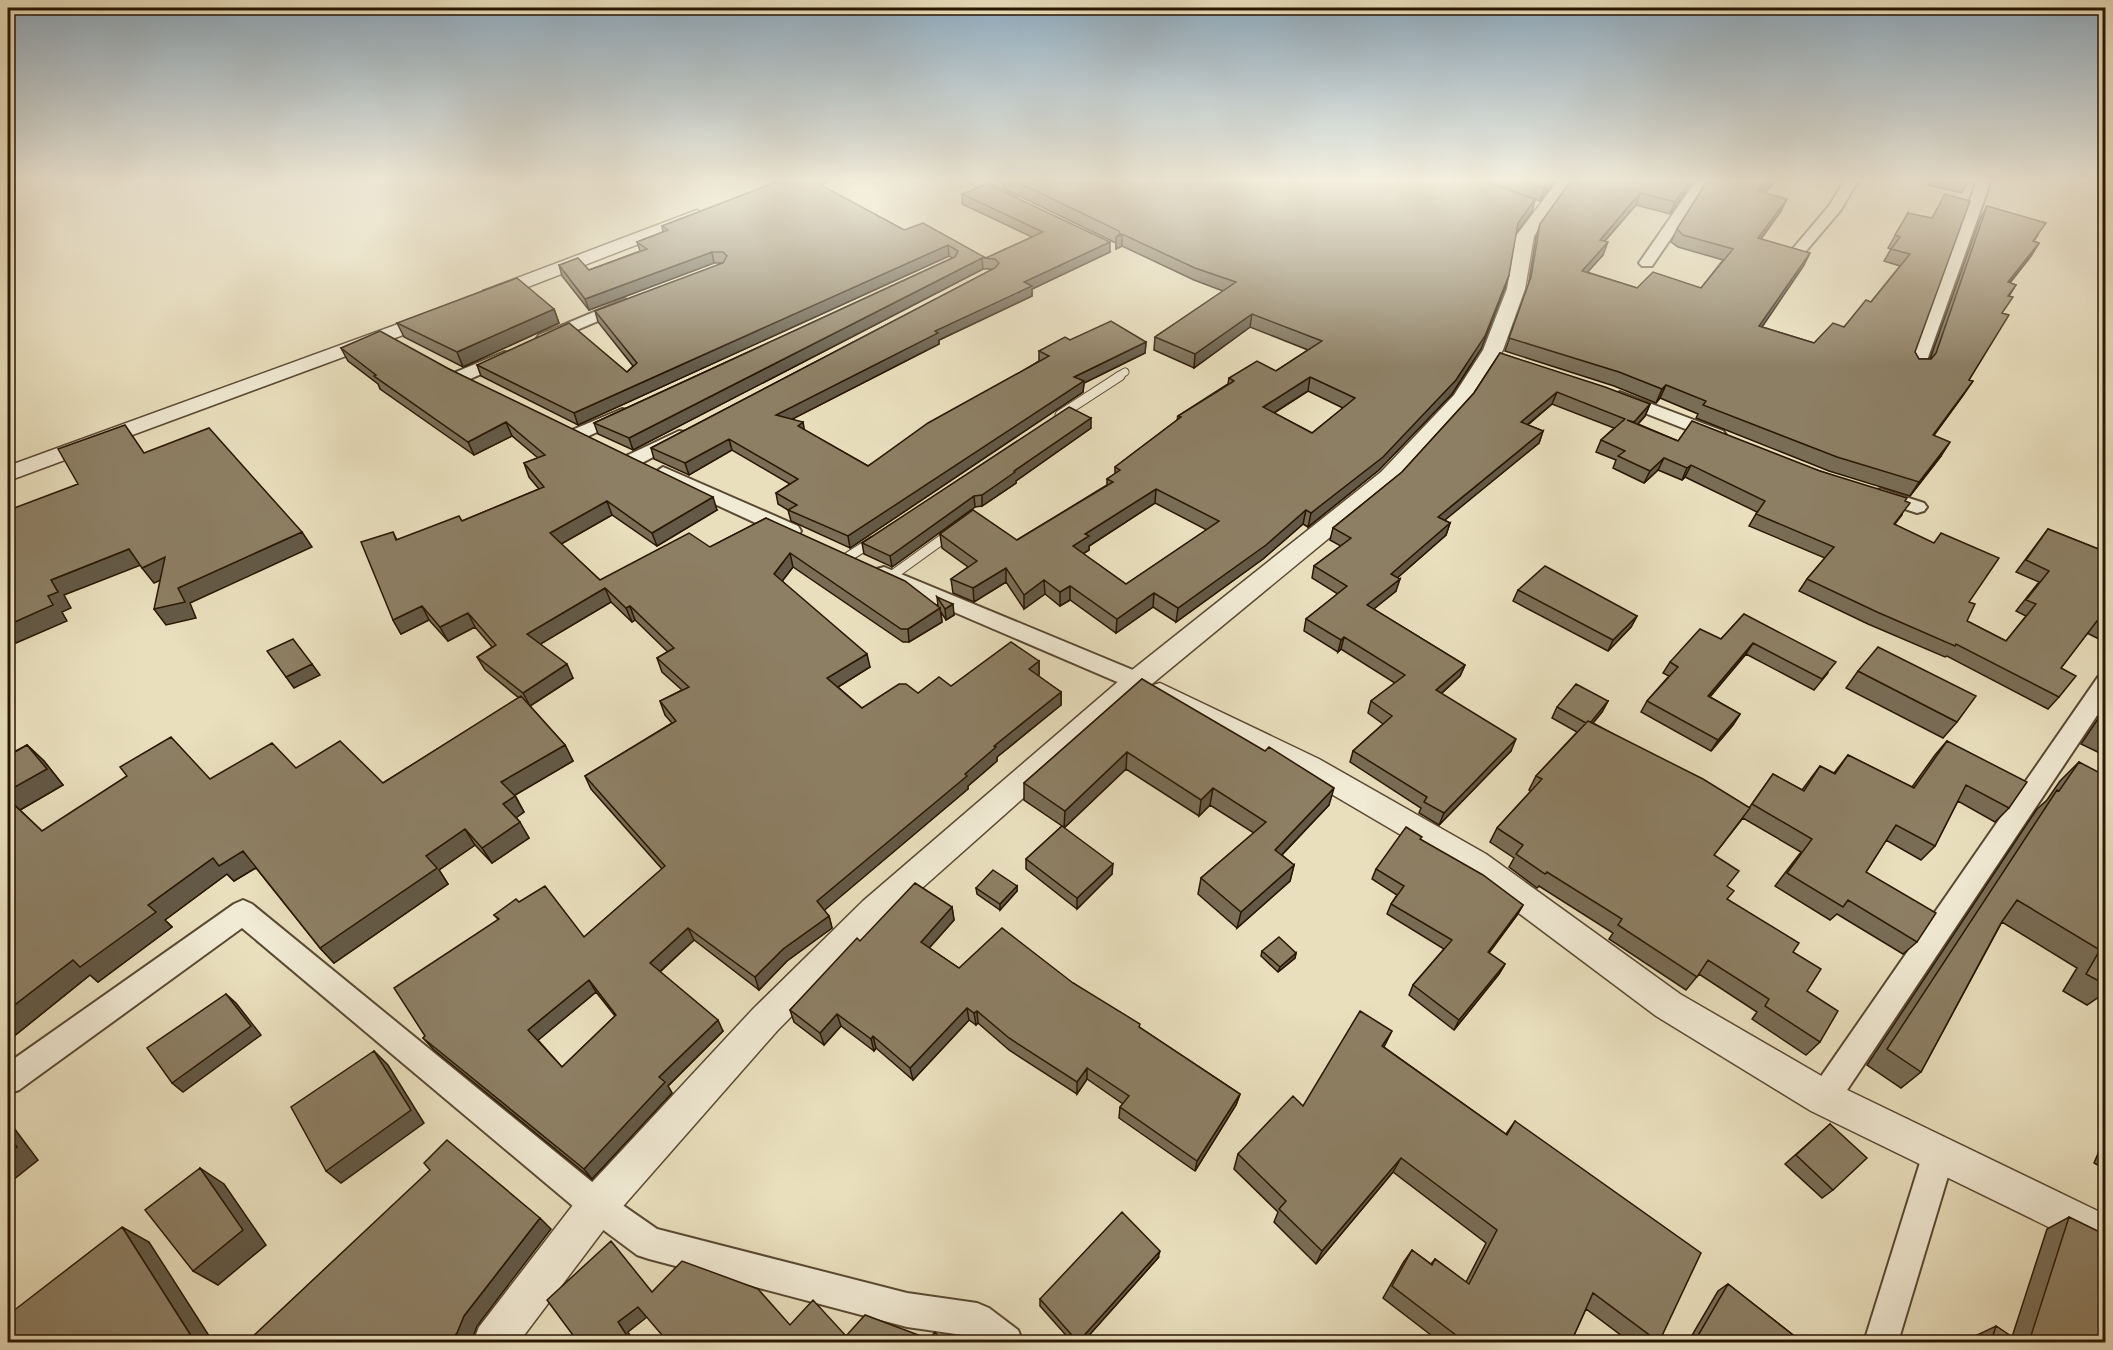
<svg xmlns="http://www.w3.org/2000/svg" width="2113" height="1350" font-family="'IM FELL English',serif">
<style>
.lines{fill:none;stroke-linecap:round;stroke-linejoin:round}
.service-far1-casing{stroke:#594932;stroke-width:9}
.service-casing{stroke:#594932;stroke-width:11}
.minor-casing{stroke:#594932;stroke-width:4}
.tertiary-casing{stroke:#594932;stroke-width:3}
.service-far1{stroke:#f1ead4;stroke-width:7}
.service{stroke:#f1ead4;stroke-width:9}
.minor{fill:#f1ead4;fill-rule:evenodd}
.tertiary{fill:#f1ead4;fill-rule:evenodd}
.wall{fill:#796d56;stroke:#291703;stroke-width:1.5;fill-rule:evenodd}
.shaded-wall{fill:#635946;stroke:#291703;stroke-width:1.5}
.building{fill:#8d7f64;stroke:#291703;stroke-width:1.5;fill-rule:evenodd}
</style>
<rect width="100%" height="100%" fill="#e9dfbd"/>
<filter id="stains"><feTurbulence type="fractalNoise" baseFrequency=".00333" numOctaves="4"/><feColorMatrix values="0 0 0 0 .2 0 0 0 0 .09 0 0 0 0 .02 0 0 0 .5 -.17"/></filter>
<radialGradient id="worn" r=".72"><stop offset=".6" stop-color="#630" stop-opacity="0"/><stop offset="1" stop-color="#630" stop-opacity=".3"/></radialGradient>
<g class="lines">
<g class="service-far1-casing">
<path id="service-far1" d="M1117 377 1125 372"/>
</g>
<g class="service-casing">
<path id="service" d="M1060 415 1120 376
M848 557 873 541
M890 577 951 533"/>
</g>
<g class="minor-casing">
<path id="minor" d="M961 178H979L1017 198 1015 201H1005Z
M1698 178H1712L1652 266H1642L1639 263Z
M1846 178H1860L1840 211 1800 258H1790L1788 255 1790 252 1829 206Z
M1978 178H1992L1925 366 1923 370H1911L1909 366Z
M625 299 633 304 631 307 551 341 545 343 537 338 539 335Z
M504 352 510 353 512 357 510 361 468 380 462 381 453 376 456 372Z
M1620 392 1723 431 1726 435 1723 439H1711L1614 401 1611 397Z
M622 409 628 410 631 414 628 418 584 438H572L569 434 572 430Z
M679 431 685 432 688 436 685 440 640 464 633 466 624 460 626 456Z
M663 467 798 526 801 531 798 536H784L656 477 654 473Z
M1881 489 1924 503 1927 507 1924 511 1917 513 1874 499 1871 495 1874 491Z
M884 567 1145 675 1148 681 1145 687 1137 689 1129 687 877 579 874 574 877 569Z
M2106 675V702L1835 1108 1824 1113 1813 1108 1809 1098 1813 1088 2098 677Z
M243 900 252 904 608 1195 657 1229 907 1293 977 1303 989 1308 1018 1330 1023 1342H978L970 1336 907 1327 649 1259 637 1255 586 1217 242 928 19 1090 8 1094V1063L234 904Z
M1939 1137 1950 1142 1955 1153 1898 1342H1864L1923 1153 1928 1142Z"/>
</g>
<g class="tertiary-casing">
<path id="tertiary" d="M1560 178H1576L1534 236 1525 289 1503 350 1469 403 1397 482 1147 688 885 921 777 1031 611 1220 519 1342H473L479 1327 583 1192 753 1009 863 901 1127 674 1381 472 1454 395 1483 350 1507 289 1516 236Z
M697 210 705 215 703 219 497 299H483L481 295 483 291Z
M434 311 441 313 444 317 441 321 8 481V466Z
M1160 683 1319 759 1486 854 1680 994 1837 1085 2106 1215V1255L1811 1111 1656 1016 1464 872 1299 775 1150 700 1146 693 1150 686Z"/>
</g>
<use href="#service-far1" class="service-far1"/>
<use href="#service" class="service"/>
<use href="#minor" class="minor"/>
<use href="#tertiary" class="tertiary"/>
</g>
<path class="wall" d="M787 178H837L820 185 904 230 986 258 1032 237 962 204V194L1110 252 1032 289V296L939 340V344L792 419 804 430 868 466 1039 361V351L1070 340 1146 342 1145 353 1084 383 1083 392 850 548 791 521 788 510 778 504 776 493 790 484 732 450 689 475 654 459 651 448 993 269H983L633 450 598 434 594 423 952 258 949 256 578 425 481 376 477 365 627 372 633 366 598 322 595 311 723 263H714L589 310 562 276 559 265 589 270 640 251 637 242 663 232 662 226Z
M1003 178H1557L1540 201 1525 196 1535 199 1532 212 1516 233 1505 288 1481 349 1452 394 1379 470 1308 527 1303 524 1263 559 1176 622 1153 607 1116 633 1070 600 1060 606 1045 594 1024 609 1006 582 974 602 953 593 951 579 968 567 942 548 940 534 1017 540 1107 485V479L1115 474V467L1177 420 1178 416 1228 384 1229 378 1276 371 1308 350 1250 327 1194 368 1154 350 1155 337 1223 291 1194 280 1122 246 1116 249V243L1003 188ZM1308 391 1343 408 1312 433 1274 413ZM1155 503 1207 530 1126 584 1083 554 1089 550V546Z
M1573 178H1695L1670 214 1636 205 1605 241 1603 255 1587 272 1637 288H1701L1723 260 1678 247 1671 242 1677 229 1709 178H1780L1764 193 1781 211 1761 239 1804 265 1762 327 1814 343 1844 327 1871 302 1900 266 1884 261 1891 249 1888 248 1908 213 1915 352 1919 359H1930L1980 219 1987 206 2038 235 2034 241 2039 243 2031 256 2010 283 2016 285 2009 296 2002 313 1969 380 1964 394 1934 435 1941 456 1910 496 1829 471 1696 418 1698 414 1660 398 1656 403 1614 386 1505 351 1528 287 1536 237 1540 224Z
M1932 178H1970L1962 193 1928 185Z
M554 309 559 323 463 367 404 337 397 323Z
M341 348 449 369 717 510 657 546 612 515 561 544 600 580 710 547 766 518 938 606 937 597 954 615 946 620 941 612 942 622 909 642H903L793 567 782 581 870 667 838 687 862 708 918 693 951 686 1039 661V675L1038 676 1061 692V705L997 757V761L968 786V789L824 910 829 916 832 928 787 961 759 990 694 940 660 972 723 1031 668 1086 672 1093 592 1179 434 1050 423 1038 425 1036 498 919 494 915 519 902 584 937 662 869 591 789 585 776 672 723 665 715 660 701 682 690 662 672 657 658 668 652 635 620 632 622 611 602 540 644 573 678 530 706 565 745 573 761 515 795 524 812 516 817 529 838 492 863 475 845 439 870 448 884 334 963 320 948 256 868 234 881 227 874 165 920 172 927 98 982 90 975 8 1041 12 753 27 745 44 761 63 785 20 810 42 831 210 779 296 768 383 783 519 698 485 670 477 657 492 647 475 627 448 641 429 620 401 634 393 620V532L397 540 462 521 539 489 529 477 524 463 538 458 512 436 474 455 380 389 378 384 348 361ZM596 992 615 1016 562 1067 538 1040Z
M1500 353 1650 404 1645 416 1638 424 1678 441 1820 471 1905 501 1902 515 1895 524 1969 602 1967 621 2006 641 2026 616 2016 611 2039 582 2016 572 2048 529 2106 552V635L2101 640 2087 633 2061 668 2059 697 2048 709 1947 656 1945 657 1868 624 1799 591 1807 579 1825 558 1749 526 1757 512 1685 477 1682 480 1658 470 1644 483 1613 468 1616 460 1596 452 1601 440 1614 428 1552 404 1528 425 1543 431 1539 443 1444 520 1450 523 1446 535 1397 578 1396 591 1373 609 1465 665 1460 676 1441 694 1511 751 1439 825 1419 813 1421 808 1350 762 1353 751 1383 724 1368 713 1371 701 1395 683 1341 649 1338 652 1304 631 1306 619 1338 594 1312 578 1314 566 1341 546 1330 540 1333 528 1402 472 1474 393Z
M1091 428 1016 481V483L982 506 975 507 892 567 864 554 862 543Z
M1518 590 1637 616 1631 627 1608 651 1513 601Z
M1744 614 1828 673 1814 690 1746 654 1710 697 1740 714 1733 725 1711 751 1641 712 1647 701 1669 676 1663 673 1670 662 1721 639Z
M1858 671 1957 722 1943 738 1846 688Z
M1142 679 1329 805 1282 855 1294 865 1290 881 1237 928 1198 894 1201 878 1254 833 1210 805 1199 816 1126 769 1064 828 1112 874 1077 909 1026 869V859L1062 826 1024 800V783Z
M1608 701 1602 712 1593 723 1749 808 1773 774 1802 790 1820 766 1834 773 1848 755 1912 787 1935 755 1947 741 2009 808 1995 822 1958 801 1935 846 1921 860 1886 840 1866 872 1917 942 1903 954 1837 914 1830 920 1775 886 1801 852 1743 818 1714 855 1727 886V899L1793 952 1807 991 1820 1042 1806 1055 1752 1019 1757 1012 1699 974 1686 990 1609 939 1613 933 1539 886 1537 888 1509 867 1514 858 1490 842 1497 828 1531 791 1529 790 1536 776 1577 732 1552 718 1557 707Z
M2106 707V753L2104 755 2081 744Z
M2079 762 2106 783V992L2087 1005 2063 991 2077 968 2002 922 1921 1072 1901 1088 1867 1065 2037 809 2047 800 2060 781Z
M1421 840 1523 905 1517 915 1489 953 1505 964 1499 974 1454 1030 1409 995 1413 985 1444 949 1387 914 1391 904 1397 895 1372 879 1376 869Z
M1017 886V891L1000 910 977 894 976 888Z
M952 907 954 920 929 948 959 968 1073 983 1240 1094 1236 1105 1195 1171 1119 1118 1120 1107 1123 1104 1087 1079 1077 1094 1009 1050 978 1023 976 1025 969 1020 913 1080 876 1048 874 1051 841 1026 824 1045 794 1022 790 1010 860 941Z
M1262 951 1296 953 1295 958 1278 972 1261 956Z
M1384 1047 1506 1134 1515 1121 1659 1342H1630L1586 1309 1571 1342H1440L1383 1298 1403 1263 1412 1250 1431 1264 1435 1259 1466 1282 1486 1243 1393 1172 1316 1264 1274 1222 1278 1212 1234 1169 1238 1154Z
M1830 1124 1833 1190 1822 1198 1785 1164Z
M2106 1135V1170L2094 1163Z
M2069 1217 2106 1342H1972L1975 1336 1996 1326 2012 1337 2047 1229Z
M1158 1258 1083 1342H1072L1040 1306V1299Z
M1728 1284 1802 1342H1688L1718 1291Z"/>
<path class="shaded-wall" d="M823 178H837L816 186 815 181Z
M1552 178H1557L1540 201 1544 188Z
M1692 178H1695L1670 214 1675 202Z
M1772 178H1780L1752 204 1758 191Z
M1640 193 1636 205 1595 252 1600 240Z
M1535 199 1532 212 1514 236 1518 223Z
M1787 199 1781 211 1752 251 1758 238Z
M1122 234V246L1116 249V237Z
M1110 242V252L1032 289V296L939 340V344L779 426 776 415 1024 282Z
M1608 242 1603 255 1577 284 1582 271Z
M2039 243 2031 256 2000 295 2008 282Z
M948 245 949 256 578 425 574 413Z
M712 252 714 263 589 310 585 299Z
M1810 253 1804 265 1753 340 1759 326Z
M982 258 983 269 633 450 629 438Z
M1509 275 1505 288 1481 349 1452 394 1379 470 1308 527 1311 513Z
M554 309 559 323 463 367 457 352Z
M1252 314 1250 327 1194 368 1195 354Z
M1146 342 1145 353 1084 383 1083 392 850 548 848 536 1074 377Z
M1310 377 1308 391 1261 421 1263 407Z
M1973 381 1964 394 1924 449 1933 435Z
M1666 385 1660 398 1656 403 1662 389Z
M1557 392 1552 404 1517 433 1521 422Z
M1650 404 1645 416 1629 434 1634 422Z
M1091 418V428L1016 481V483L982 506V495L1014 471Z
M506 422 512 436 474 455 468 442Z
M803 422 805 433 798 426Z
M1543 431 1539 443 1434 529 1438 517Z
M729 439 732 450 689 475 685 463Z
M1950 442 1941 456 1910 496 1919 482Z
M1664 458 1658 470 1644 483 1650 471Z
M1691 465 1685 477 1682 480 1687 468Z
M1156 489 1155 503 1089 546V550L1073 560V546L1085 534Z
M974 496 975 507 892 567 890 556Z
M713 497 717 510 657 546 652 533Z
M607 501 612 515 556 547 550 533Z
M8 502 22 525 8 508Z
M1306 510 1303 524 1263 559 1176 622 1178 608Z
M1450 523 1446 535 1388 586 1391 574Z
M302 532 312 547 190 603 196 618 166 625 154 609 178 588Z
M129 549 141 565 64 595 71 608 62 612 67 621 16 643 8 633V625L48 596 51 580Z
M790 553 793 567 777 588 774 574Z
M165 557 177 573 154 583 142 568Z
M1006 568V582L974 602 973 588Z
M1400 579 1396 591 1364 617 1367 605Z
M1044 580 1045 594 1024 609V595Z
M1070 586V600L1060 606V592Z
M605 588 611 602 534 648 527 634Z
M1154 593 1153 607 1116 633 1117 619Z
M953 604 954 615 946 620 945 609Z
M422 606 429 620 401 634 393 620Z
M630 606 635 620 632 622 626 608Z
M940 608 942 622 909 642 908 629Z
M468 613 475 627 448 641 440 627Z
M1637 616 1631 627 1608 651 1613 640Z
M1344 637 1341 649 1338 652 1341 640Z
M1753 643 1746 654 1701 707 1708 696Z
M867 654 870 667 830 692 827 678Z
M1039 661V675L1029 683V669Z
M312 664 320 675 294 688 286 677Z
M567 664 573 678 530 706 523 693Z
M1465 665 1460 676 1432 702 1436 690Z
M1061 692V705L997 757V761L968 786V789L820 914 817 901 965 774 994 746Z
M1608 701 1602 712 1583 735 1589 724Z
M1740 714 1733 725 1711 751 1718 740Z
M8 738 19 775 8 764Z
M1516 739 1511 751 1439 825 1444 813Z
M27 745 44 761 63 785 20 810 8 799V791Z
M565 745 573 761 510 798 501 782Z
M1127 752 1126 769 1064 828 1065 811Z
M1213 788 1210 805 1199 816 1201 800Z
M1334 788 1329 805 1271 866 1275 850Z
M515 796 524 812 513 820 503 804Z
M520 822 529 838 492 863 482 848Z
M465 829 475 845 439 870 448 884 334 963 320 948 426 856Z
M243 851 257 867 234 881 227 874 165 920 172 927 98 982 90 975 8 1041V1010L73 960 213 858Z
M1113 864 1112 874 1077 909V898Z
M1294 865 1290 881 1237 928 1241 912Z
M1017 886V891L1000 910V904Z
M1523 905 1517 915 1482 962 1488 952Z
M952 907 954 920 923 955 921 942Z
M829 916 832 928 787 961 759 990 755 977 783 949Z
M688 928 694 940 656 975 650 963Z
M1296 953 1295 958 1278 972 1280 967Z
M1505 964 1499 974 1454 1030 1459 1020Z
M589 980 596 992 536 1042 528 1030Z
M226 994 236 1003 261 1035 183 1092 172 1083Z
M967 1008 969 1020 913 1080 910 1068Z
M977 1011 978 1023 976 1025 974 1013Z
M837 1014 841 1026 824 1045 820 1033Z
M718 1020 723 1031 668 1086 672 1093 592 1179 584 1169 659 1077Z
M1392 1031 1384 1047 1382 1046Z
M873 1036 876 1048 874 1051 871 1039Z
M374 1051 388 1065 424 1123 341 1183 326 1171Z
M1087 1068V1079L1077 1094V1082Z
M1240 1094 1236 1105 1195 1171 1197 1161Z
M8 1120 38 1160 8 1184Z
M1401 1158 1393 1172 1316 1264 1322 1251Z
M200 1168 224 1184 266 1245 218 1285 193 1271Z
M540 1218 551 1229 477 1326 471 1342H449L464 1316Z
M122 1227 149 1242 213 1342H195Z
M1160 1251 1158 1258 1083 1342H1078Z
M638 1307 647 1317 628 1332 634 1342H631L618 1322Z"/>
<path class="building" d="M787 178H808L904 230 923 223 986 258 1043 232 962 194 987 184 1110 242 1024 282 1032 286 935 331 938 333 776 415 803 422 798 426 868 466 928 423 1049 356 1039 351 1065 337 1070 340 1111 321 1146 342 1074 377 1084 381 848 536 788 510 797 505 776 493 798 479 729 439 685 463 651 448 995 268 999 263 995 259 982 258 629 438 594 423 955 257 958 251 948 245 574 413 477 365 569 323 627 372 637 363 595 311 723 263 727 256 723 252H712L585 299 559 265 578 258 589 270 647 249 637 242 668 230 662 226Z
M809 178H823L815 181Z
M1009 178H1474L1535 199 1518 223 1509 275 1485 336 1456 380 1383 457 1311 513 1306 510 1266 545 1178 608 1154 593 1117 619 1070 586 1060 592 1044 580 1024 595 1006 568 973 588 951 579 977 561 940 534 973 510 1017 540 1113 482 1107 479 1120 470 1115 467 1181 417 1178 416 1234 381 1229 378 1257 361 1276 371 1322 341 1252 314 1195 354 1155 337 1236 282 1195 268 1122 234 1116 237 1120 234 1119 231ZM1310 377 1355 398 1312 433 1263 407ZM1156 489 1219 521 1126 584 1073 546 1089 536 1085 534Z
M1512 178H1552L1544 188Z
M1573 178H1692L1675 202 1640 193 1600 240 1608 242 1582 271 1637 288 1653 272 1701 288 1733 249 1683 235 1677 229 1709 178H1772L1758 191 1787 199 1758 238 1810 253 1759 326 1814 343 1833 323 1844 327 1866 300 1871 302 1910 254 1891 249 1900 237 1895 235 1908 213 1932 218 1945 194 1970 201 1915 352 1919 359H1931L1936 353 1987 206 2046 223 2033 241 2039 243 2008 282 2016 285 2008 296 2013 297 2002 313 2009 315 1969 380 1973 381 1933 435 1950 442 1919 482 1837 457 1703 405 1706 401 1666 385 1662 389 1619 372 1509 338 1531 277 1540 224Z
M517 278 554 309 457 352 397 323Z
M380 331 449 369 713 497 652 533 607 501 550 533 600 580 689 533 710 547 766 518 905 581 940 608 908 629H901L790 553 774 574 867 654 827 678 862 708 899 684H906L918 693 939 677 951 686 1011 642 1039 661 1029 669 1061 692 994 746 996 747 965 774 967 776 817 901 829 916 783 949 755 977 688 928 650 963 718 1020 659 1077 665 1082 584 1169 423 1038 425 1036 394 988 499 919 494 915 516 899 519 902 545 886 584 937 665 866 585 776 676 721 660 701 689 687 657 658 674 648 630 606 626 608 605 588 527 634 567 664 523 693 477 657 496 645 468 613 440 627 422 606 393 620 361 542 393 532 396 540 459 516 462 521 544 487 524 463 545 455 506 422 468 442 374 376 376 375 341 348ZM589 980 616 1015 562 1067 528 1030Z
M1500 353 1605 387 1650 404 1634 422 1627 420 1678 441 1692 421 1820 471 1907 498 1905 501 1910 503 1894 524 1934 543 1941 533 1999 558 1969 602 1975 604 1967 621 2006 641 2036 604 2026 600 2049 571 2026 560 2048 529 2106 552V625L2097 621 2061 668 2076 676 2059 697 1956 644 1955 646 1877 612 1807 579 1834 547 1756 514 1765 501 1691 465 1687 468 1664 458 1650 471 1618 456 1625 451 1601 440 1625 419 1557 392 1521 422 1543 431 1438 517 1450 523 1391 574 1400 579 1367 605 1465 665 1436 690 1516 739 1444 813 1424 802 1427 797 1353 751 1392 716 1371 701 1405 675 1344 637 1341 640 1306 619 1347 586 1314 566 1351 538 1333 528 1402 472 1474 393Z
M1069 407 1091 418 1014 471 1015 472 982 495 974 496 890 556 862 543Z
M125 425 144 453 209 428 302 532 178 588 185 602 154 609 165 557 142 568 129 549 51 580 58 592 48 596 53 605 8 625V508L9 510 78 484 58 449Z
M1545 566 1637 616 1613 640 1518 590Z
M937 597 953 604 945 609Z
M1744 614 1836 662 1822 679 1753 643 1708 696 1740 714 1718 740 1647 701 1678 667 1670 662 1700 629 1721 639Z
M293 639 312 664 286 677 267 651Z
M1878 647 1976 696 1957 722 1858 671Z
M1142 679 1265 751 1269 747 1334 788 1275 850 1294 865 1241 912 1201 878 1266 822 1213 788 1201 800 1127 752 1065 811 1024 783Z
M1576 684 1608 701 1591 722 1588 721 1586 723 1557 707Z
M521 696 565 745 501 782 515 796 503 804 520 822 482 848 465 829 426 856 437 868 320 948 243 851 219 866 213 858 148 905 156 912 80 967 73 960 8 1010V799L42 831 127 776 120 767 171 737 210 779 272 743 296 768 340 741 383 783Z
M1588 721 1703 779 1750 808 1714 855 1739 871 1727 886 1734 891 1727 899 1799 943 1793 952 1821 969 1807 991 1838 1011 1820 1042 1765 1006 1769 999 1708 960 1697 977 1618 925 1622 919 1547 872 1545 874 1516 854 1523 845 1497 828 1542 779 1536 776Z
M1947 741 2027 782 2009 808 1966 785 1935 846 1896 825 1866 872 1936 913 1917 942 1848 900 1843 907 1787 873 1812 839 1752 804 1773 774 1804 791 1820 766 1835 774 1848 755 1914 788Z
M27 745 47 769 8 791V756Z
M2079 762 2106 776 2103 782 2106 783V985L2086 974 2100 950 2017 900 2001 923 1921 1072 1887 1049 2057 790 2059 791Z
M1062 826 1113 864 1077 898 1026 859Z
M1406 827 1422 837 1420 839 1483 875 1523 905 1488 952 1505 964 1459 1020 1413 985 1452 940 1391 904 1404 886 1376 869Z
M993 870 1017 886 1000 904 976 888Z
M915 883 952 907 921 942 959 968 1002 928 1073 983 1140 1024 1139 1027 1240 1094 1197 1161 1120 1107 1129 1096 1087 1068 1077 1082 1009 1038 977 1011 974 1013 967 1008 910 1068 873 1036 871 1039 837 1014 820 1033 790 1010 857 938 860 941Z
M1279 937 1296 953 1280 967 1262 951Z
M226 994 251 1026 172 1083 147 1048Z
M1360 1011 1392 1031 1382 1046 1507 1135 1515 1121 1701 1253 1659 1342 1593 1293 1571 1342H1481L1478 1341V1342H1465L1392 1286 1412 1250 1432 1265 1435 1259 1469 1284 1497 1230 1401 1158 1322 1251 1279 1209 1286 1201 1238 1154 1293 1096 1303 1106Z
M374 1051 411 1110 326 1171 291 1107Z
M1830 1124 1867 1158 1833 1190 1796 1155Z
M8 1135 17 1147 8 1154Z
M447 1140 540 1218 464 1316 457 1333 449 1342H252L250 1339 430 1170 424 1163Z
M200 1168 243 1230 193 1271 145 1210Z
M1122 1212 1160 1251 1078 1342 1040 1299Z
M2069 1217 2106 1235V1342H2029Z
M122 1227 195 1342H8V1315Z
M611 1241 652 1292 682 1261 758 1289 790 1325 813 1300 846 1336 865 1315 929 1339 935 1332 944 1342H668L638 1307 618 1322 631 1342H578L547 1300Z
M1728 1284 1802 1342H1701L1696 1339Z
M1996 1326 2020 1342H1991Z"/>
<linearGradient id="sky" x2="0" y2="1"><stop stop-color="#8eaabe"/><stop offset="0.49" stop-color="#f5f1e1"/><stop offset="1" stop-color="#f5f1e1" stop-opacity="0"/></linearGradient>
<rect width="2113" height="367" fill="url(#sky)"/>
<rect width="2113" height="1350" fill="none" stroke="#e9dfbd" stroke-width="30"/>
<rect x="9" y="9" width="2095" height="1332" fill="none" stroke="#291703" stroke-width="3"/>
<rect x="15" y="15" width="2083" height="1320" fill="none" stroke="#291703" stroke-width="1.5"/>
<rect width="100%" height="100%" filter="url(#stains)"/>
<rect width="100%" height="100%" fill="url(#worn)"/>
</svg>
